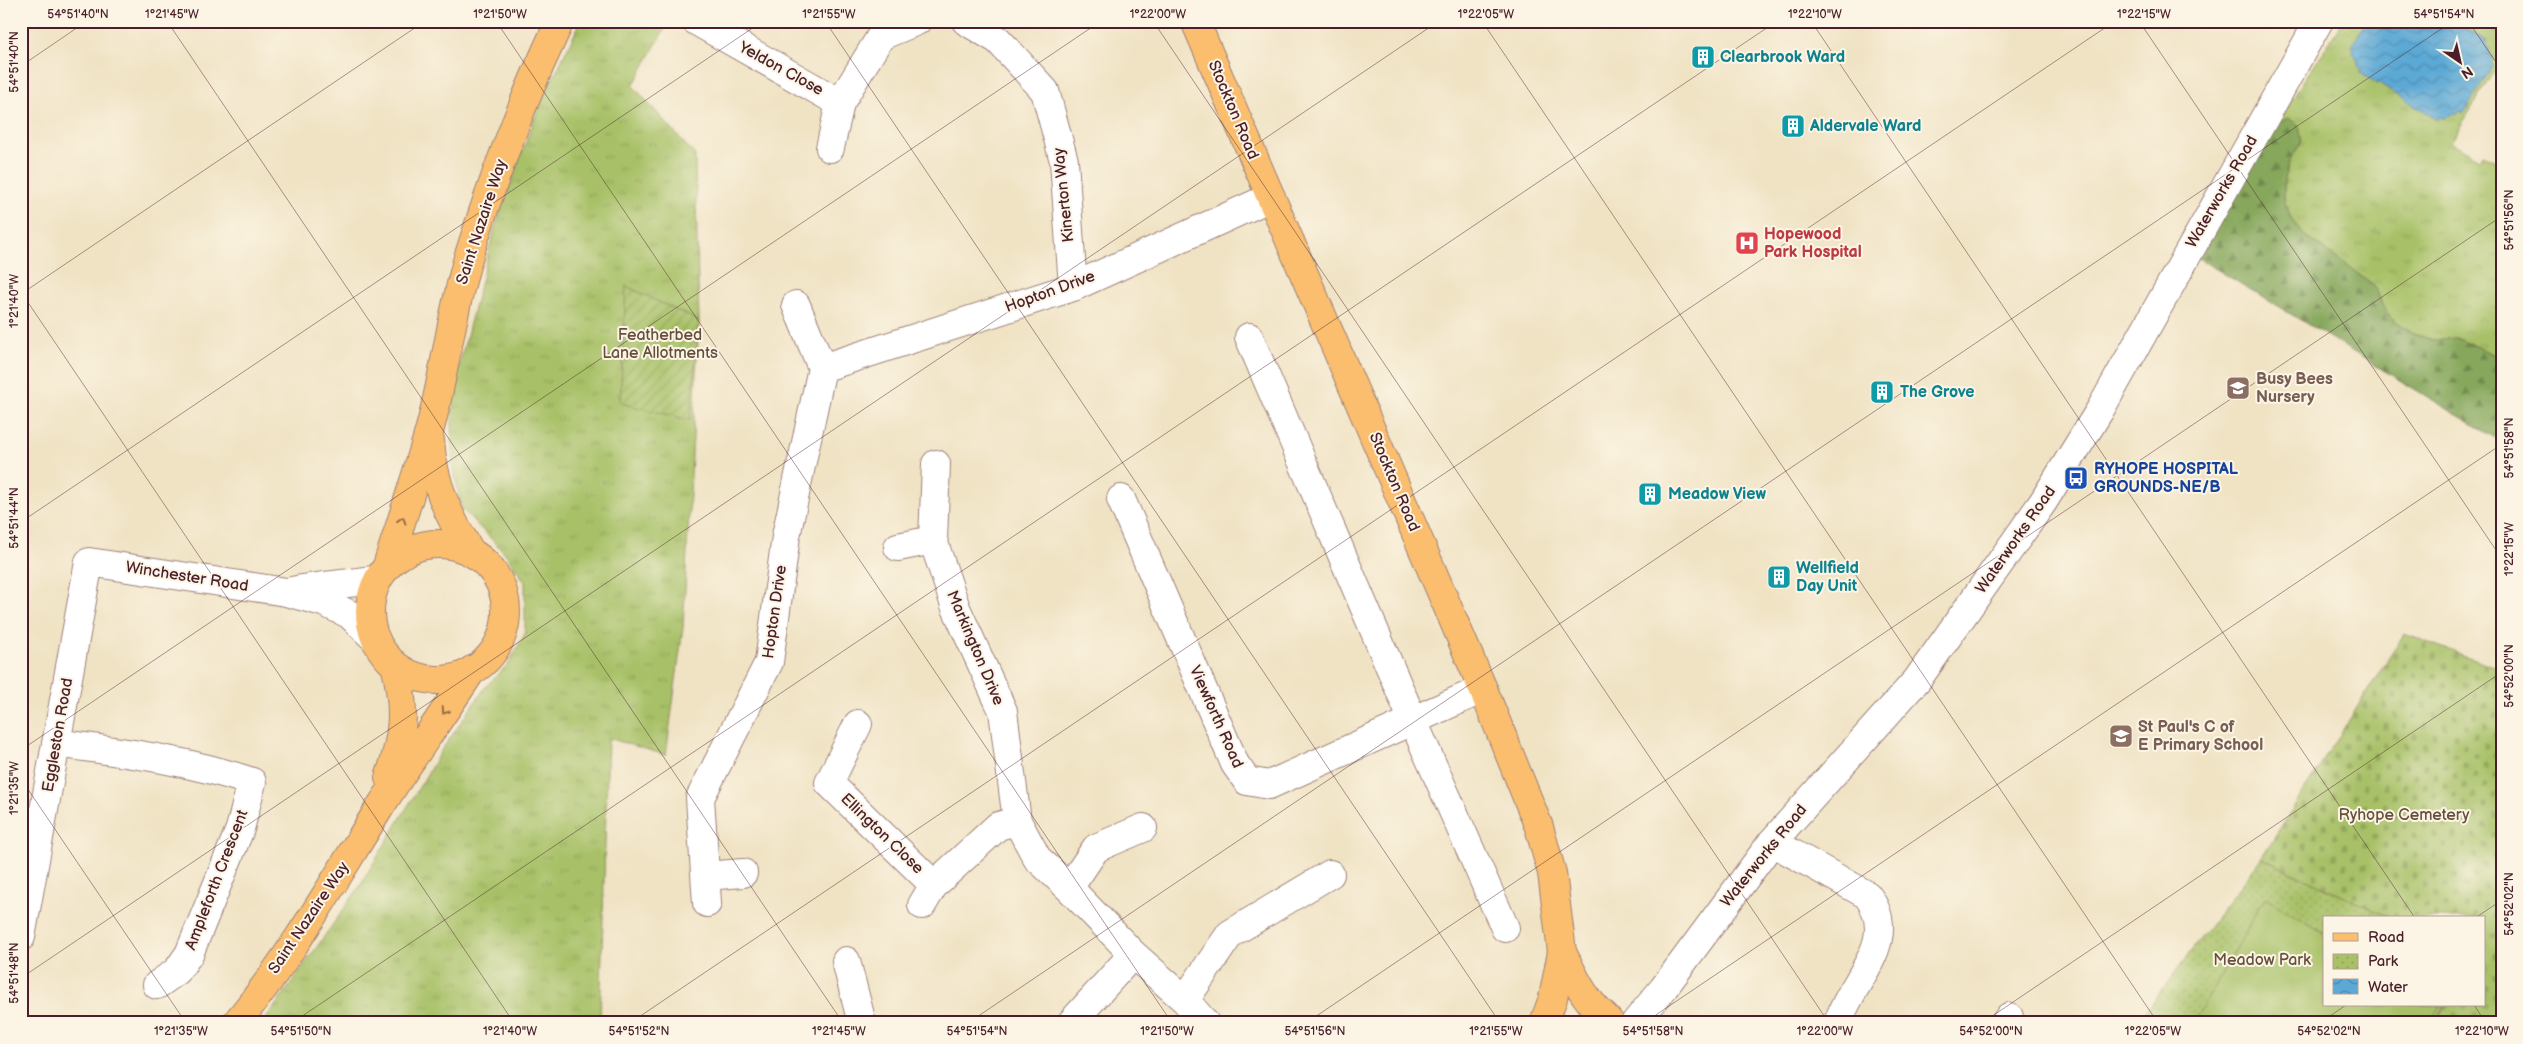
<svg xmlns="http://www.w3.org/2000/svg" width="2523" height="1044" font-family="'Balsamiq Sans',sans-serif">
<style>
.grass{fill:url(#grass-tufts);stroke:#797049}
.forest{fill:url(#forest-firs);stroke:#686344}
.cemetery{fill:url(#cemetery-stones);stroke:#797049}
.park{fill:url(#park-dots);stroke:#797049}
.garden{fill:url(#garden-furrows);stroke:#797049}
.pitch{fill:#a8c167;stroke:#797049}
.water{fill:url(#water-waves);stroke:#536480}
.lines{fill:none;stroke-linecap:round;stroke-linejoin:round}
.minor-casing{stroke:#9d8178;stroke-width:30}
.major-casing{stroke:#9d8178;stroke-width:30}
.highway-casing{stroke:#9d8178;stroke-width:30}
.minor{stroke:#fff;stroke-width:28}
.major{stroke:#fabe6e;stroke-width:28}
.highway{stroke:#fabe6e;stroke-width:28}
.oneway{stroke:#996749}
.ticks{fill:none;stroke:#4a1f2b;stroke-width:1;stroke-opacity:0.45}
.labels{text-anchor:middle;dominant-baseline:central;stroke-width:4;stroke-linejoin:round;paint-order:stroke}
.culture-label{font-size:16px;font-weight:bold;fill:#0d838f;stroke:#fcf5e5;text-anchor:start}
.street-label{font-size:16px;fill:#4a1f2b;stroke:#fcf5e5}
.health-label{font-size:16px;font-weight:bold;fill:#be3a42;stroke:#fcf5e5;text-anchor:start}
.park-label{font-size:16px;fill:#66503d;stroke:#fcf5e5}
.education-label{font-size:16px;font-weight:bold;fill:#785e54;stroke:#fcf5e5;text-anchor:start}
.transit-label{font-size:16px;font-weight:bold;fill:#164399;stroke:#fcf5e5;text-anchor:start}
.neatline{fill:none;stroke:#4a1f2b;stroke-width:2}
.ticks-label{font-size:12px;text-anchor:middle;fill:#4a1f2b}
</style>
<defs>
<pattern id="grass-tufts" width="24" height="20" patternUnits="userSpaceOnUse" patternTransform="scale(1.25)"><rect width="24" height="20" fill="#a8c167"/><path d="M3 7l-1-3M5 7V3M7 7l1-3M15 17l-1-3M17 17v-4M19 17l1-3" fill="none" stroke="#92a55a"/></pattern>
<pattern id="forest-firs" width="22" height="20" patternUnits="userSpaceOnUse" patternTransform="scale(1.25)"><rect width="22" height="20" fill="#86a75c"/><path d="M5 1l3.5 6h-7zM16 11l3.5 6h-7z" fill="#70874c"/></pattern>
<pattern id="cemetery-stones" width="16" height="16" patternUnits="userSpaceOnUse" patternTransform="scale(1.25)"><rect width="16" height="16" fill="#a8c167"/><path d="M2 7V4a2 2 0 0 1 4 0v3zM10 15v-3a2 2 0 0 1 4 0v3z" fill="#92a55a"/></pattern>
<pattern id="park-dots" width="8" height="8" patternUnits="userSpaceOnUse" patternTransform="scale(1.25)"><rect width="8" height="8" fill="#a8c167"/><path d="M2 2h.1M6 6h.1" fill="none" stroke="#92a55a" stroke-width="1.8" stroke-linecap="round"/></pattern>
<pattern id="garden-furrows" width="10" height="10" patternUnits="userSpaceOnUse" patternTransform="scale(1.25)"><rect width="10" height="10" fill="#a8c167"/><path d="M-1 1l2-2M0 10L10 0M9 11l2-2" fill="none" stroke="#92a55a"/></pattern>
<pattern id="water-waves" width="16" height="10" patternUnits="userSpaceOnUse" patternTransform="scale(1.25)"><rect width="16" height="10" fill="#5ca9d5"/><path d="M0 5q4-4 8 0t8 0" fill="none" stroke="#4e89ad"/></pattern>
</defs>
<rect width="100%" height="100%" fill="#fcf5e5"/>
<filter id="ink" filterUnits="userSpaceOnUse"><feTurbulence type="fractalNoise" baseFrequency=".02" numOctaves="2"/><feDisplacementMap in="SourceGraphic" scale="10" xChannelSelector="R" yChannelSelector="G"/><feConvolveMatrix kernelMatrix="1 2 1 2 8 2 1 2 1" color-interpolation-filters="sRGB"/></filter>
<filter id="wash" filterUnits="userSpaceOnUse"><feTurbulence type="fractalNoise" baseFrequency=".0096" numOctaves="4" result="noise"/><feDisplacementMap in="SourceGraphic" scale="20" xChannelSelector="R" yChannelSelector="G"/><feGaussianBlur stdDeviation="1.12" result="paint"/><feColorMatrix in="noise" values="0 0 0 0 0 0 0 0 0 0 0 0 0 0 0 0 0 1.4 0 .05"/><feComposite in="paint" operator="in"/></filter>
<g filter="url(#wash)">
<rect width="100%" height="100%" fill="#f0e3c4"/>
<path class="grass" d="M581 21H669L633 86 695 155 699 321 683 628 666 755 608 738 600 1023H263L358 889 441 751 487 685 508 664 525 634V582L505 553 462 509 452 464V393L495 227 537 111Z
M2343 21H2496L2502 31V58L2451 142 2480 159 2483 154 2502 165V358L2456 338 2433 340 2412 333 2395 321 2382 305 2375 286 2304 235 2291 219 2284 199V179L2290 159 2302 142 2276 123Z"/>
<path class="forest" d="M2289 118 2299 126 2302 142 2290 159 2284 179V199L2291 219 2304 235 2375 286 2382 305 2395 321 2411 333 2433 340 2456 338 2502 358V442L2198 258 2276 123Z"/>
<path class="cemetery" d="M2404 634 2502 669V1023H2436L2445 1005H2484V918H2391L2261 858Z"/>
<path class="park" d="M2261 858 2391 918H2324V1005H2444L2434 1023H2137Z"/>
<path class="garden" d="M626 286 699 321 690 420 620 403Z"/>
<path class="pitch" d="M2265 898 2324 933V1005H2440L2430 1023H2194Z"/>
<path class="water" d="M2366 21H2455L2487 41 2485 45 2489 48V55L2493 58 2490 64 2493 66 2464 113 2459 111 2457 114H2452L2444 118 2440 115 2438 119 2360 73 2362 68 2358 66V60L2353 53 2354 49 2351 47Z"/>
</g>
<g filter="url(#ink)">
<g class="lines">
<g class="minor-casing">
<path id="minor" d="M696 21 840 103
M966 21 998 40 1045 91 1064 161 1073 287
M830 148 840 103 881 36 917 21
M796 305 822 368
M1249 337 1413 721 1505 928
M936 464 933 540 956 608 1003 711 1017 821 1037 858 1069 888 1133 954 1185 1000 1205 1023
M1121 499 1235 764 1247 781 1269 785 1483 689
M898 547 933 540
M292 591C321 585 350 584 378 579
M858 724 829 783 934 885 998 826 1017 821
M56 743C123 752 189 760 252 782L240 829 189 954 177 971 157 985
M1772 842 1867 895C1902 941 1851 979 1838 1023
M706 876 743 873
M1069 888 1096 848 1143 828
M707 903 700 798 769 662 786 536 822 368 1073 287 1271 197
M922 905 934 885
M21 937 89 562 286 592 323 602 349 614 376 640
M846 961 862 1023
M1185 1000 1230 934 1330 874
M1071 1023 1133 954
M1635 1023 1663 989 1772 842 1917 680 2043 502 2100 410 2319 21
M2005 1023 2009 1017"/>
</g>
<g class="major-casing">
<path id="major" d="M1195 21 1483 689 1539 827 1552 873 1562 952 1553 998 1544 1023
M1562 952C1571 970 1580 991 1594 1006 1599 1012 1605 1016 1610 1023"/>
</g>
<g class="highway-casing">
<path id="highway" d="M430 440C433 483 448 516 471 552
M370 612a68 68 0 1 1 136 0a68 68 0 1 1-136 0Z
M387 566C401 522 416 477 429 432 445 374 451 313 469 255 494 175 524 97 560 21
M389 778C404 737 406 707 395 665
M236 1023C290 958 333 883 377 812 407 764 441 718 472 670"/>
</g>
<use href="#minor" class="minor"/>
<use href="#major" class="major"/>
<use href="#highway" class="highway"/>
</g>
<defs><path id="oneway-chevron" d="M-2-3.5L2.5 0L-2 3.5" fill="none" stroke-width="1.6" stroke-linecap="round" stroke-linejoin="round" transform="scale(1.25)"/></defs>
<g class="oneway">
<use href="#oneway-chevron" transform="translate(402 520) rotate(-73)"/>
<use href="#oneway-chevron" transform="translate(445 711) rotate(124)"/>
</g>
</g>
<path class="ticks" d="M167 21 843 1023M496 21 1172 1023M825 21 1500 1023M1153 21 1829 1023M1482 21 2158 1023M1811 21 2415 918M2139 21 2502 559M2468 21 2502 71M21 66 87 21M21 292 514 1023M21 294 425 21M21 522 763 21M21 750 1101 21M21 779 186 1023M2475 918 2502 900M21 978 1439 21M2474 1005 2486 1023M292 1023 1777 21M630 1023 2115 21M968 1023 2453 21M1306 1023 2502 216M1644 1023 2502 444M1982 1023 2502 672M2320 1023 2346 1005"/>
<defs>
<g id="building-square" transform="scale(1.25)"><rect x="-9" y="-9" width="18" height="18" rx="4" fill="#0f9aa8" stroke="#fcf5e5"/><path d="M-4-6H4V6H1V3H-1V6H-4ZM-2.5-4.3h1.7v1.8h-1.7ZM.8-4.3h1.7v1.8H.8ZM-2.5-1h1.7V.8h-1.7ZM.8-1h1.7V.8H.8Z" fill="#fff"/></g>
<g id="hospital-square" transform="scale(1.25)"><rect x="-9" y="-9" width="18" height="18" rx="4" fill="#e0444e" stroke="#fcf5e5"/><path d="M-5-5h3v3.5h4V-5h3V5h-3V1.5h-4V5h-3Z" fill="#fff"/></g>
<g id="school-square" transform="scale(1.25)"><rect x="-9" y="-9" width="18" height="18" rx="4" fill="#8d6e63" stroke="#fcf5e5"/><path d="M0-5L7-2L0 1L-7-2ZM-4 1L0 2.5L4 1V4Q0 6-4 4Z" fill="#fff"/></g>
<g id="bus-square" transform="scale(1.25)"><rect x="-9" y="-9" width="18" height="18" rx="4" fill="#1a4fb4" stroke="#fcf5e5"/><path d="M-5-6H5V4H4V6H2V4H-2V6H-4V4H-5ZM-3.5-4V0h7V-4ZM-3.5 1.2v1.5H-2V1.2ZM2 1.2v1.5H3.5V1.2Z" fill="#fff"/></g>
</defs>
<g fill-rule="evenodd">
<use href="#building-square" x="1703" y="57"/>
<use href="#building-square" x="1793" y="126"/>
<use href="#hospital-square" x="1747" y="243"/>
<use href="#school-square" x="2238" y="388"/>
<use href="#building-square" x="1882" y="392"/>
<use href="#bus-square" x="2076" y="478"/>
<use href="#building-square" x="1650" y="494"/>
<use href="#building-square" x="1779" y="577"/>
<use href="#school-square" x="2121" y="736"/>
</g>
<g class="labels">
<g class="culture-label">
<text x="1720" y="57">Clearbrook Ward</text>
<text x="1810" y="126">Aldervale Ward</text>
<text x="1900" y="392">The Grove</text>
<text x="1668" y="494">Meadow View</text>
<text x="1796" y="568">Wellfield<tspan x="1796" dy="18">Day Unit</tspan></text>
</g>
<g class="street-label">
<text transform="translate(781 69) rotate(29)">Yeldon Close</text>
<text transform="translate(1233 110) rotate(67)">Stockton Road</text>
<text transform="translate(2222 192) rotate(-60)">Waterworks Road</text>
<text transform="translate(1064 195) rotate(-96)">Kinerton Way</text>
<text transform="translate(482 222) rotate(-72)">Saint Nazaire Way</text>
<text transform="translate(1050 292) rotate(-20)">Hopton Drive</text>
<text transform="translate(1394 482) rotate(67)">Stockton Road</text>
<text transform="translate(2016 540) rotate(-55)">Waterworks Road</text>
<text transform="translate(187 577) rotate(9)">Winchester Road</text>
<text transform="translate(775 612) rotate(-82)">Hopton Drive</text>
<text transform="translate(975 648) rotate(67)">Markington Drive</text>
<text transform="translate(1216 717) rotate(66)">Viewforth Road</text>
<text transform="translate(58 735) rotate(-80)">Eggleston Road</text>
<text transform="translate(882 834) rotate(44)">Ellington Close</text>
<text transform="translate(1764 856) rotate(-51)">Waterworks Road</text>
<text transform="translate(217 880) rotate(-69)">Ampleforth Crescent</text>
<text transform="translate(309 918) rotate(-56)">Saint Nazaire Way</text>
</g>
<g class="health-label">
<text x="1764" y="234">Hopewood<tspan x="1764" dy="18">Park Hospital</tspan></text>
</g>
<g class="park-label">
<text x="660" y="335">Featherbed<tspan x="660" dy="18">Lane Allotments</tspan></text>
<text x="2404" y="815">Ryhope Cemetery</text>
<text x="2262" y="960">Meadow Park</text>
</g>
<g class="education-label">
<text x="2256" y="379">Busy Bees<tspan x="2256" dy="18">Nursery</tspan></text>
<text x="2138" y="727">St Paul's C of<tspan x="2138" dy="18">E Primary School</tspan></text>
</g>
<g class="transit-label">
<text x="2094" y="469">RYHOPE HOSPITAL<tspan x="2094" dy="18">GROUNDS-NE/B</tspan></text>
</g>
</g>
<rect width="2523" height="1044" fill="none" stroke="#fcf5e5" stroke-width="55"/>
<rect x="2323" y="916" width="162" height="90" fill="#fcf5e5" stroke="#b59f9b"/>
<rect x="2333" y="933" width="25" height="8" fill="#fabe6e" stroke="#b59f9b"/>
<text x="2368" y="942" font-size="15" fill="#4a1f2b">Road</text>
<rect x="2333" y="954" width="25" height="15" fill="url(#park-dots)" stroke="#b59f9b"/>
<text x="2368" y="966" font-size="15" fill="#4a1f2b">Park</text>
<rect x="2333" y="979" width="25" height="15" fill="url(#water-waves)" stroke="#b59f9b"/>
<text x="2368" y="992" font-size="15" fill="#4a1f2b">Water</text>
<g transform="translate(2460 62) rotate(146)" stroke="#fcf5e5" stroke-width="4" paint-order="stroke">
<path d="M0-4L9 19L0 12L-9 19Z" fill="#4a1f2b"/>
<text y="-8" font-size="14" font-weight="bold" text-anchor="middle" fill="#4a1f2b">N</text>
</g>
<rect x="28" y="28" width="2468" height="988" class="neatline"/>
<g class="ticks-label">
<text x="78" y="18">54°51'40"N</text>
<text x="172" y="18">1°21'45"W</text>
<text x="500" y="18">1°21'50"W</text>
<text x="829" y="18">1°21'55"W</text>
<text x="1158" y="18">1°22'00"W</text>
<text x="1486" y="18">1°22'05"W</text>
<text x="1815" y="18">1°22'10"W</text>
<text x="2144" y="18">1°22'15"W</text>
<text x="2444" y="18">54°51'54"N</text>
<text transform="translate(14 62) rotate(-90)" y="4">54°51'40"N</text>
<text transform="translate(2509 220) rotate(-90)" y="4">54°51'56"N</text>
<text transform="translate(14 301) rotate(-90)" y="4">1°21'40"W</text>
<text transform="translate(2509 448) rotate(-90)" y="4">54°51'58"N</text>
<text transform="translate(14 518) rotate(-90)" y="4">54°51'44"N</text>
<text transform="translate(2509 549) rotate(-90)" y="4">1°22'15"W</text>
<text transform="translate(2509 676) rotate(-90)" y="4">54°52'00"N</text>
<text transform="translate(14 788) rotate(-90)" y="4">1°21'35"W</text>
<text transform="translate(2509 904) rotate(-90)" y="4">54°52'02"N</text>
<text transform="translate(14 973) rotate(-90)" y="4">54°51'48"N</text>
<text x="181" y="1035">1°21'35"W</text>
<text x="301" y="1035">54°51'50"N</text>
<text x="510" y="1035">1°21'40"W</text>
<text x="639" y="1035">54°51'52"N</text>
<text x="839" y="1035">1°21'45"W</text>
<text x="977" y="1035">54°51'54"N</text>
<text x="1167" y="1035">1°21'50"W</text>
<text x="1315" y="1035">54°51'56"N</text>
<text x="1496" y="1035">1°21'55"W</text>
<text x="1653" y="1035">54°51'58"N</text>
<text x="1825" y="1035">1°22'00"W</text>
<text x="1991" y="1035">54°52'00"N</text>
<text x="2153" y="1035">1°22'05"W</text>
<text x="2329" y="1035">54°52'02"N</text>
<text x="2482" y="1035">1°22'10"W</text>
</g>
</svg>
